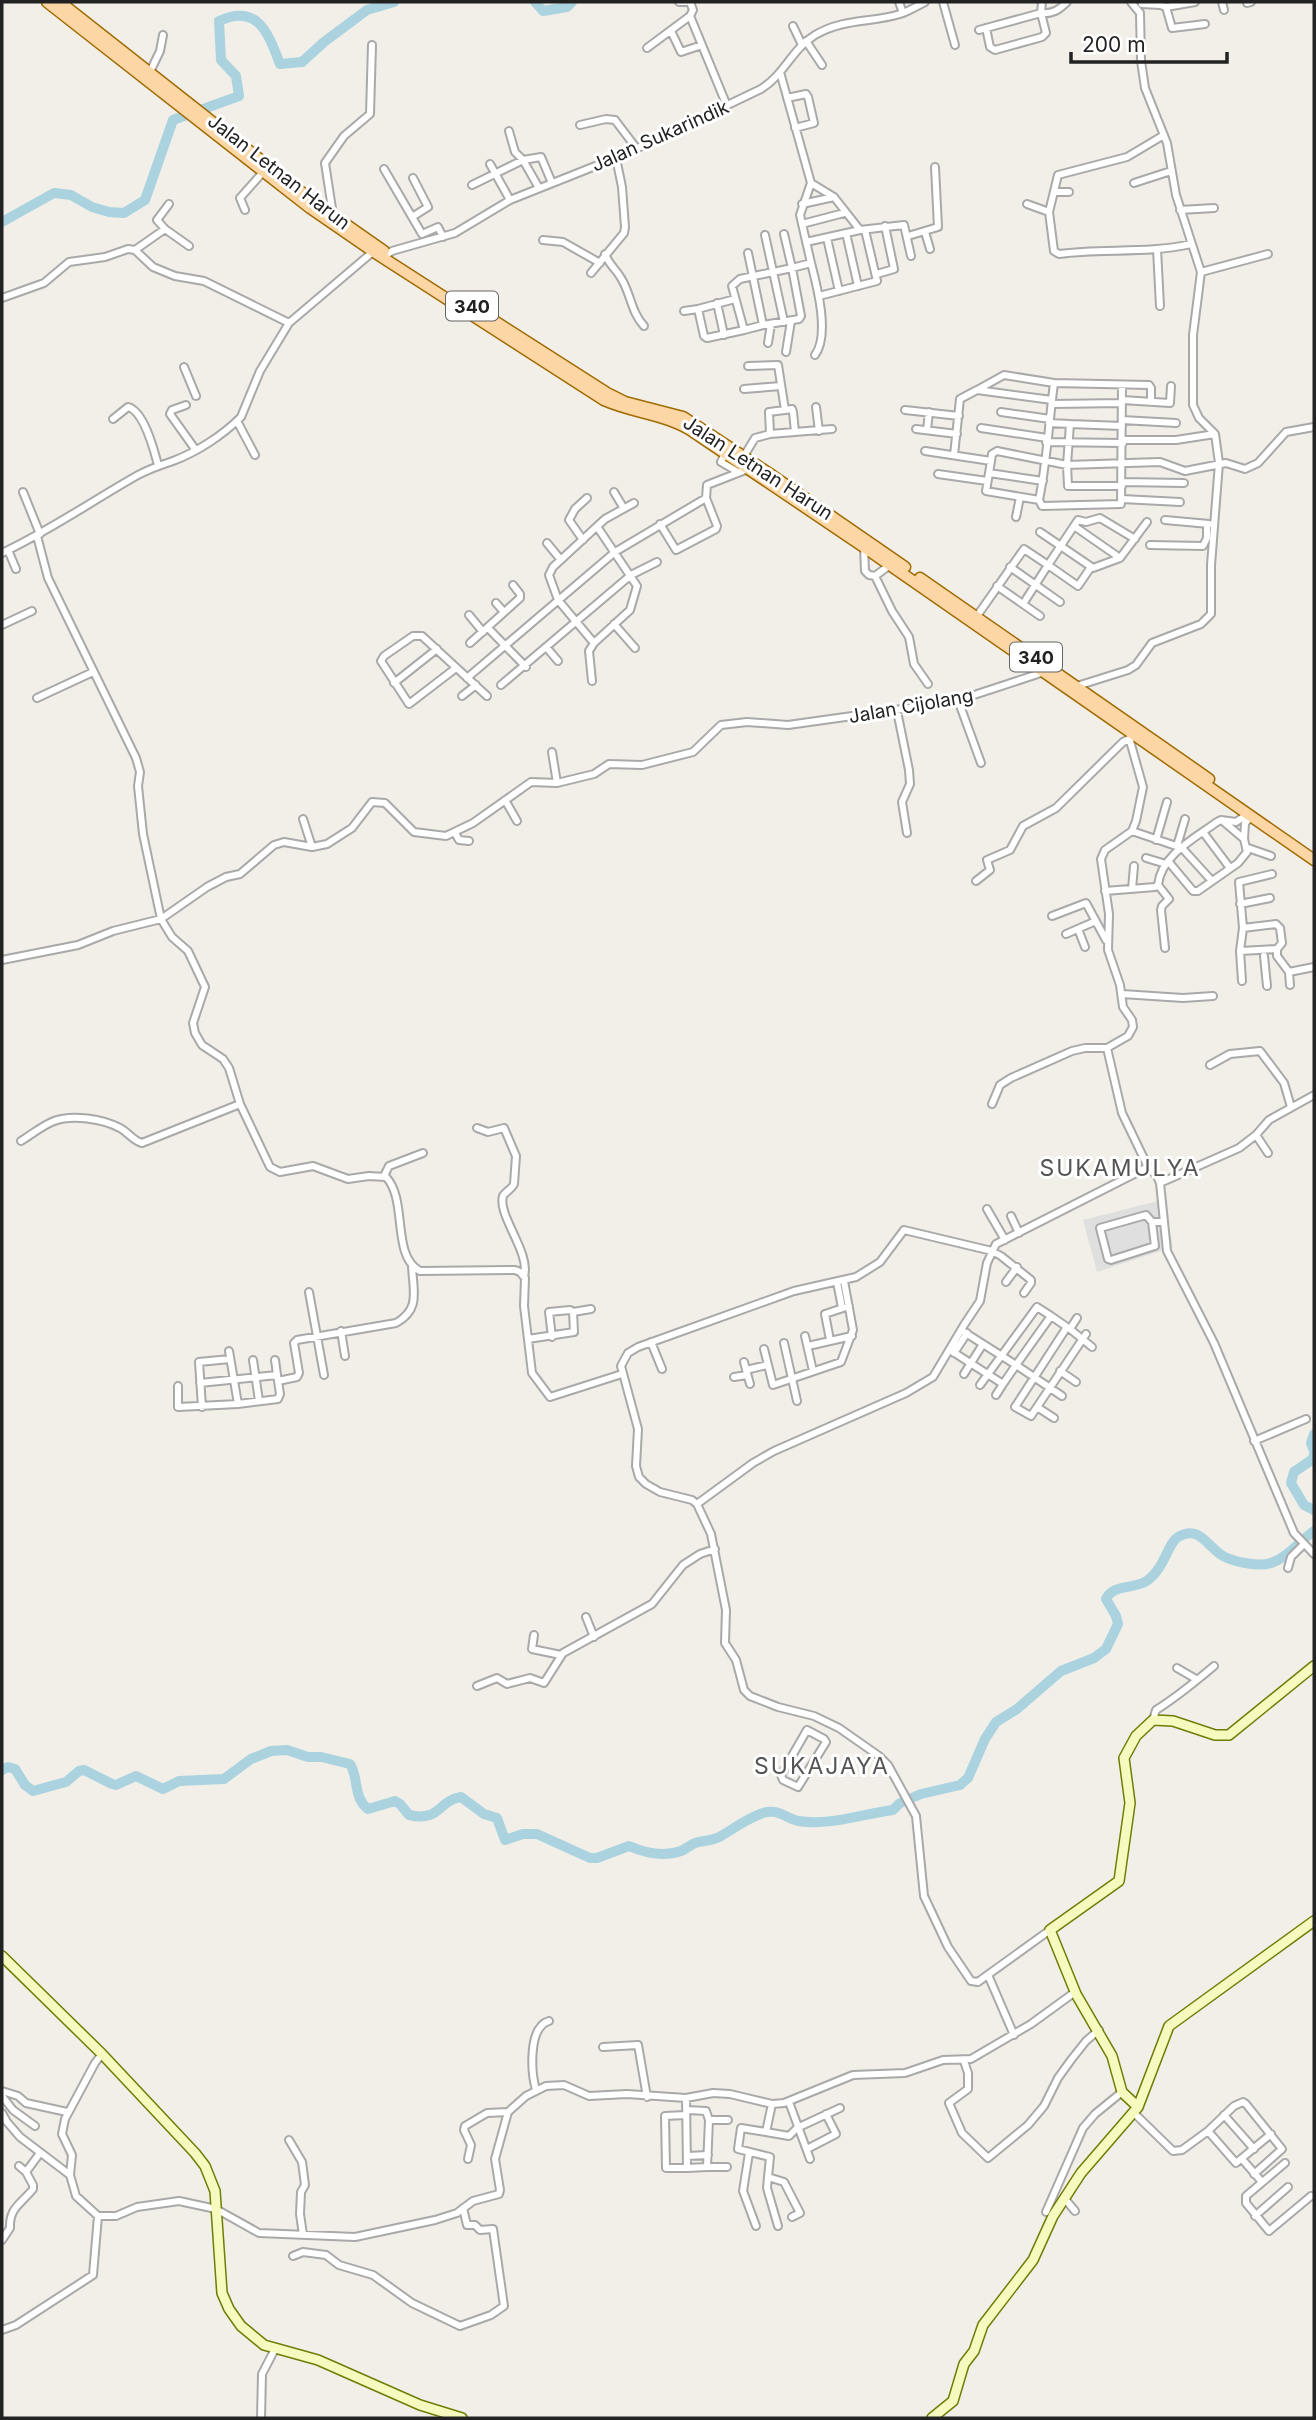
<svg xmlns="http://www.w3.org/2000/svg" width="1316" height="2420" font-family="Inter,sans-serif">
<style>
.residential{fill:#e0dfdf}
.lines{fill:none;stroke-linecap:round;stroke-linejoin:round}
.river{stroke:#aad3df;stroke-width:10}
.street-casing{stroke:#a9a9a9;stroke-width:10}
.secondary-casing{stroke:#707d05;stroke-width:12}
.primary-casing{stroke:#a06b00;stroke-width:13}
.street{stroke:#fff;stroke-width:6}
.secondary{stroke:#f7fabf;stroke-width:9}
.primary{stroke:#fcd6a4;stroke-width:10}
.labels{text-anchor:middle;dominant-baseline:central;stroke-width:6;stroke-linejoin:round;paint-order:stroke}
.shield{fill:#fff;stroke:#646464;stroke-width:2}
.shield-label{font-size:18px;font-weight:bold;fill:#222}
.street-label{font-size:19px;fill:#222;stroke:#fff}
.quarter-label{font-size:23px;letter-spacing:2px;fill:#555;stroke:#fff}
</style>
<rect width="100%" height="100%" fill="#f2efe9"/>
<path class="residential" d="M1162 1200 1173 1247 1097 1272 1083 1220Z"/>
<g class="lines">
<path class="river" d="M535 2 543 11 567 7 572 2
M2 222 54 193 71 195 92 207 109 212 124 213 145 200 173 120 239 96 236 76 221 60 219 21C258 3 268 33 280 64L302 62 324 42 367 10 394 2
M1314 1434 1311 1443 1314 1451
M1314 1454 1313 1459 1294 1472 1291 1483 1304 1505 1314 1510
M2 1770 8 1767 15 1769 25 1785 33 1791 66 1782 79 1771 84 1770 112 1784 116 1785 136 1776 163 1789 179 1781 224 1779 251 1759 271 1751 287 1750 308 1757H321L350 1764C359 1778 353 1798 368 1809L395 1801 400 1804 409 1815C441 1822 437 1801 461 1797L484 1814 497 1818 505 1840 523 1834H537L590 1858H597L629 1846C645 1853 664 1857 681 1851 686 1849 690 1845 695 1843 704 1840 713 1841 721 1836 735 1828 747 1818 763 1813 778 1808 785 1818 798 1821 830 1826 862 1814 893 1810L900 1803 921 1794 960 1785 968 1778 985 1739 996 1722 1017 1709 1061 1671 1094 1658 1106 1649 1118 1624 1116 1616 1106 1599C1114 1583 1135 1590 1148 1580 1165 1567 1168 1543 1178 1537 1200 1524 1207 1547 1223 1556 1234 1562 1259 1567 1271 1563 1287 1558 1300 1541 1314 1531"/>
<g class="street-casing">
<path id="street" d="M679 2H686
M899 2 903 13
M943 2 955 45
M1158 2 1160 5 1166 7 1172 28 1205 24
M1222 2 1224 10
M1247 3 1251 2
M1142 4 1160 5
M1166 7 1195 2
M690 16 693 10 690 2
M793 26 802 45
M986 28 990 47 995 50 1042 37 1046 33 1041 13 1042 2
M979 30 1041 13C1053 14 1059 10 1067 2
M671 31 681 52 702 45
M806 41 822 65
M647 48 690 16 727 106
M149 74 160 51 163 35
M787 98 806 94 808 97 814 123 795 128
M580 125 606 119 615 120 637 149
M509 131 515 152 523 160 539 188
M1164 135 1127 157 1058 175 1049 212 1054 251 1059 254C1103 248 1148 254 1191 244
M490 164 510 200
M384 169 422 234 438 227 443 237
M811 183 834 197 860 230 904 225 911 256
M1134 183 1171 171
M472 185 523 160 541 157 552 183
M1054 192H1069
M802 204 834 197
M1027 204 1049 212
M245 210 240 198 264 171
M1180 210 1214 208
M333 215 325 163 344 136 370 114 372 45
M412 217 428 207 413 178
M802 224 844 213
M165 229 157 220 169 204
M925 232 930 249
M846 233 858 286
M765 235 784 322
M908 236 938 227 935 167
M827 238 839 291
M543 240 563 242 600 263
M806 242 860 230
M1157 249 1160 306
M135 250 165 229 189 246
M748 253 763 325 799 319 801 316 792 268 811 263 800 215 811 183 780 72
M605 254C609 265 616 269 621 278 631 294 631 312 644 326
M383 257 392 251 455 233 510 200 623 155 761 89C784 75 792 49 815 35 844 18 871 23 900 14 909 11 917 6 925 2
M811 263C817 286 830 335 815 355
M1201 272 1268 254
M591 273 624 233 625 227 622 187 616 158
M877 274 894 269 885 226
M819 296 877 281 865 230
M2 298 44 283 69 262 105 257 128 249 135 250 153 267 175 276 204 281 289 323
M735 299 698 309 704 336 707 338 744 330
M717 303 724 335
M684 311 698 309
M763 325 744 330 732 286 740 279 792 268 784 234
M768 343 771 324
M786 352 791 321
M184 367 196 396
M1054 383C1049 422 1047 461 1039 500L1042 506 1121 504 1122 385
M744 389 781 386
M1052 400 977 390 1004 375 1054 383 1149 385 1151 388V402
M1122 400 1170 403 1171 386
M1052 404 1122 403
M186 405 172 410 170 414 195 449
M816 407 819 431
M785 410 792 409 793 412 795 432
M905 410 959 416
M1001 412 1050 419
M113 419 128 407C144 411 154 450 158 465
M1122 420 1176 423
M237 421 255 455
M1049 423 1070 424 1067 465 1068 486H1122
M1070 424 1122 426
M981 428 1047 438
M916 429 957 434
M927 430 929 412
M770 434 832 429
M1123 440H1176L1215 434
M1046 442 1123 443
M925 451 991 461 992 454 997 451 1067 465 1160 462 1185 471 1226 463 1245 469 1258 463 1286 432 1314 427
M725 453 721 462 738 472
M954 455 960 399 977 390
M744 456 755 438 770 434 769 412 785 410 778 365 748 366
M991 461 989 473 1043 481
M989 473 986 491 1039 500
M938 474 987 481
M1122 482 1184 483
M23 492 40 534
M614 492 623 507
M1122 499 1180 502
M1016 517 1020 497
M1165 520 1209 524
M660 524 676 550 716 529 717 526 706 498
M1074 526 1078 520 1086 522 1100 518 1135 539
M1040 532 1093 568 1120 558
M37 536 48 578 136 758 140 772 138 786 143 834 161 919 172 937 188 951 205 987 193 1023 195 1033 202 1045 223 1059 229 1068 240 1104 270 1167 280 1172 313 1166 348 1179 369 1176 386 1177C408 1200 391 1256 420 1271L515 1270 520 1272 525 1278 524 1306 532 1373 550 1397 622 1374
M583 540 569 520 575 509 587 498
M547 543 561 560
M1150 545 1203 546 1207 538V524
M864 547 865 571 869 575 875 576 890 565
M8 550 16 569
M2 553C49 531 92 501 138 475 149 469 161 465 173 461 197 452 223 435 241 417L260 371 289 323 375 250
M1010 567 1060 602
M875 576 892 611 909 637 914 664 928 684
M997 586 1040 616
M496 603 504 612
M1023 604 1048 565 1078 586 1091 567
M469 615 483 632
M977 616 1024 549 1048 565 1074 526 1120 558 1147 522
M614 624 635 648
M2 625 32 611
M488 628 526 667
M470 643 520 598V594L513 585
M594 643 558 600 549 575 553 567 605 519 634 503
M547 648 558 661
M456 668 409 704 381 661 384 656 413 636H422L487 696
M467 678 615 552 706 498 707 485 748 469
M592 681 589 651 594 643 630 610 637 586 598 528
M394 683 437 649
M501 685 631 575 657 562
M1077 686 1128 670 1136 665 1152 643 1201 624 1211 614V565L1219 463 1215 434 1199 418 1193 405V335L1201 272 1176 195 1167 143 1145 88 1141 61 1140 13 1131 2
M462 696 476 685
M37 698 93 672
M958 700 981 763
M897 711 909 770 910 784 902 802 907 833
M1133 733 1130 741 1143 787 1136 821 1132 831 1105 850 1101 859 1109 914 1108 950 1120 985 1123 1007 1132 1020 1133 1027 1128 1036 1107 1048 1122 1113 1148 1167
M552 752 557 783
M505 800 517 821
M303 819 312 847
M1132 831 1182 848 1212 881
M1203 832 1230 868
M455 833 459 840 469 841
M1244 839 1245 823 1252 816
M1156 840 1167 802
M1177 846 1185 819
M1248 848 1271 856
M1146 858 1166 864
M1168 861 1193 891H1198L1238 863 1247 852 1244 839 1224 822
M1272 874 1239 882 1243 928 1240 951 1277 949V956L1289 972 1314 967
M976 881 990 870 987 860 1010 850 1023 826 1056 808 1123 742 1129 739
M1158 885 1169 899 1162 906 1161 910 1165 948
M1132 889 1134 866
M1105 891 1155 887 1158 885C1161 855 1195 838 1217 822L1221 820 1236 822 1248 814
M1240 904 1270 898
M1052 916 1086 903 1106 940
M1243 928 1276 924 1280 928 1282 943 1277 949
M1078 929 1085 947
M1066 934 1096 921
M1240 951 1242 981
M1264 956 1267 986
M2 960 78 945 113 931 161 919 207 887 226 877 240 874 274 845 284 842 312 847 327 844 352 828 372 802 385 803 414 832 446 836 473 823 531 782 557 783 594 774 609 764 642 765 693 752 721 725 747 722 788 725 938 704 974 695 1044 672
M1289 972 1290 985
M1122 994 1183 998 1213 996
M1210 1065 1230 1054 1260 1051 1284 1083 1291 1107
M992 1104 1000 1085 1011 1078 1072 1051 1085 1048H1107
M477 1128 488 1132 504 1128 516 1156 514 1184C512 1189 505 1192 503 1196 497 1215 531 1253 524 1276
M1256 1135 1268 1153
M21 1141C31 1135 43 1125 54 1121 72 1114 103 1119 120 1128 128 1132 133 1141 142 1143L240 1104
M384 1176 389 1166 423 1153
M1160 1183 1239 1148 1256 1135 1269 1120 1314 1095
M987 1209 1005 1240
M1011 1216 1019 1233
M1152 1222 1155 1246 1111 1260 1108 1259 1100 1228 1146 1215 1152 1222H1163
M837 1282 842 1308
M1006 1282 1017 1267
M309 1292 324 1375
M1024 1293 1031 1283V1280L1001 1256 992 1251 904 1230 880 1262 856 1277 794 1291 638 1347 628 1353 621 1366 638 1429 636 1466 639 1477 646 1484 660 1492 692 1500 697 1504 711 1534 726 1610 725 1643 736 1660 744 1690 750 1696 778 1707 814 1716 839 1728 879 1756 888 1765 916 1816 924 1896 948 1947 971 1981 978 1982 982 1979 1050 1930
M1051 1316 1067 1327
M1077 1318 1070 1329 1067 1327 1015 1407 1031 1416 1086 1334
M1070 1329 1092 1347
M341 1331 345 1356
M805 1336 813 1371
M552 1337 549 1312 570 1310 573 1312
M528 1339 574 1332 573 1312 591 1309
M830 1340 825 1314 849 1306
M651 1342 662 1369
M784 1343 797 1401
M808 1346 852 1336
M764 1349 773 1385 841 1362 853 1330 844 1281
M950 1350 1003 1384 1016 1365 961 1330
M229 1351 238 1404
M954 1353 967 1333
M253 1360 259 1401
M275 1360 277 1375
M744 1362 750 1384
M746 1370 767 1365
M1060 1371 1076 1382
M964 1374 983 1344
M734 1377 747 1375
M200 1383 277 1375 278 1381 297 1377 299 1373 294 1343 297 1340 396 1323C421 1309 413 1291 412 1266
M980 1385 1037 1307 1051 1316 1016 1365 1062 1396
M178 1386V1407L238 1404 278 1399 280 1394 278 1381
M996 1395 1003 1384
M202 1407 199 1362 230 1359
M1037 1407 1054 1418
M1254 1441 1306 1419
M697 1504 753 1463 774 1451 906 1393 933 1377 964 1325 980 1301 987 1263 996 1244 1148 1167 1157 1176 1160 1183 1167 1251 1214 1343 1294 1533 1314 1554
M1288 1568 1291 1557 1303 1545
M586 1617 594 1637
M534 1635 532 1649 561 1655
M1177 1668 1196 1679
M477 1686 497 1678 507 1684 530 1678 544 1683 563 1653 652 1604 683 1565 700 1554 715 1549
M1153 1720 1156 1710C1177 1697 1195 1682 1214 1666
M807 1730 824 1739 826 1742 798 1787 783 1780 781 1775Z
M988 1975 1014 2035
M603 2047 638 2045 647 2097
M964 2061 968 2073V2089L949 2103 962 2133 988 2158 1028 2125 1044 2106 1058 2078 1071 2060 1086 2041 1099 2030
M536 2090C531 2072 528 2027 549 2021
M2 2091 18 2096 26 2103 67 2112
M2 2096 13 2110 35 2126
M686 2098 687 2168H666L665 2116 686 2115
M789 2102 810 2159
M772 2104 766 2132 741 2128 738 2149 770 2157 768 2177 784 2182 800 2213 792 2217
M687 2110 706 2111 709 2120 707 2167 687 2168
M2 2113 7 2122 20 2137 70 2175 76 2196 98 2216H116L137 2207 179 2201 216 2209 259 2233 355 2237 435 2220 457 2213 473 2201 499 2194 500 2190 495 2159 508 2112 526 2096 546 2086 564 2085 589 2096 627 2094 686 2098 713 2093 730 2094 772 2104 784 2103 853 2075 905 2073 943 2060 971 2059 1031 2024 1075 1992
M1134 2113 1173 2151 1182 2150 1208 2131 1236 2163 1271 2134
M1224 2115 1254 2149
M709 2120H728
M1208 2131 1234 2106 1243 2102 1246 2104 1282 2149 1254 2174
M766 2132 789 2136 797 2128 840 2108
M289 2140 302 2162 305 2185 301 2192 300 2214 303 2235
M807 2149 836 2134 826 2114
M749 2153 743 2191 756 2226
M687 2156 708 2155
M468 2159 471 2145 464 2130 465 2126 487 2113 508 2112
M1242 2159 1262 2182
M1285 2163 1246 2196V2203L1269 2231 1311 2196
M19 2166 26 2172 40 2153
M707 2167H727
M70 2175 72 2155 62 2134 65 2119 95 2063 102 2054
M768 2177 767 2188 778 2226
M1065 2199 1075 2211
M1046 2212 1083 2128 1095 2114 1122 2092
M1255 2216 1288 2187
M2 2240 10 2228C9 2208 21 2204 33 2189V2185L26 2172
M293 2256 303 2252 326 2255 339 2265 373 2275 412 2303 460 2326 491 2315 504 2306 493 2229 480 2230 475 2225H467L463 2208
M2 2330 16 2325 93 2275 98 2216
M261 2418 262 2374 275 2349"/>
</g>
<g class="secondary-casing">
<path id="secondary" d="M2 1956 102 2054 195 2153 205 2166 215 2191 222 2293 229 2309 241 2326 264 2345 318 2360 420 2405 462 2418
M1138 2107 1122 2092 1112 2056 1076 1994 1050 1930 1119 1881 1130 1803 1124 1758 1136 1736 1153 1720 1173 1721 1215 1735H1229L1314 1666
M932 2418 953 2401 964 2364 974 2351 983 2325 1033 2260 1053 2216 1081 2173 1138 2107 1169 2026 1314 1921"/>
</g>
<g class="primary-casing">
<path id="primary" d="M47 2 310 208 374 252 604 400C633 413 665 414 692 431L864 547 1314 860
M60 2 314 202 384 251
M474 308 607 393 625 402 683 417 773 476 905 567
M920 578 1209 779"/>
</g>
<use href="#street" class="street"/>
<use href="#secondary" class="secondary"/>
<use href="#primary" class="primary"/>
</g>
<g class="labels">
<g class="shield">
<rect x="446" y="291.5" width="52" height="29" rx="5"/>
<rect x="1010" y="642.5" width="52" height="29" rx="5"/>
</g>
<g class="shield-label">
<text x="472" y="306">340</text>
<text x="1036" y="657">340</text>
</g>
<g class="street-label">
<text transform="translate(660 136) rotate(-24)">Jalan Sukarindik</text>
<text transform="translate(279 172) rotate(38)">Jalan Letnan Harun</text>
<text transform="translate(758 468) rotate(33)">Jalan Letnan Harun</text>
<text transform="translate(911 706) rotate(-10)">Jalan Cijolang</text>
</g>
<g class="quarter-label">
<text x="1120" y="1168">SUKAMULYA</text>
<text x="822" y="1766">SUKAJAYA</text>
</g>
</g>
<rect width="1316" height="2420" fill="none" stroke="#222222" stroke-width="7"/>
<path d="M1071 52v10h156v-10" fill="none" stroke="#222222" stroke-width="3.5"/>
<text x="1082" y="52" font-size="21" fill="#222222" stroke="#ffffff" stroke-width="5" paint-order="stroke">200 m</text>
</svg>
